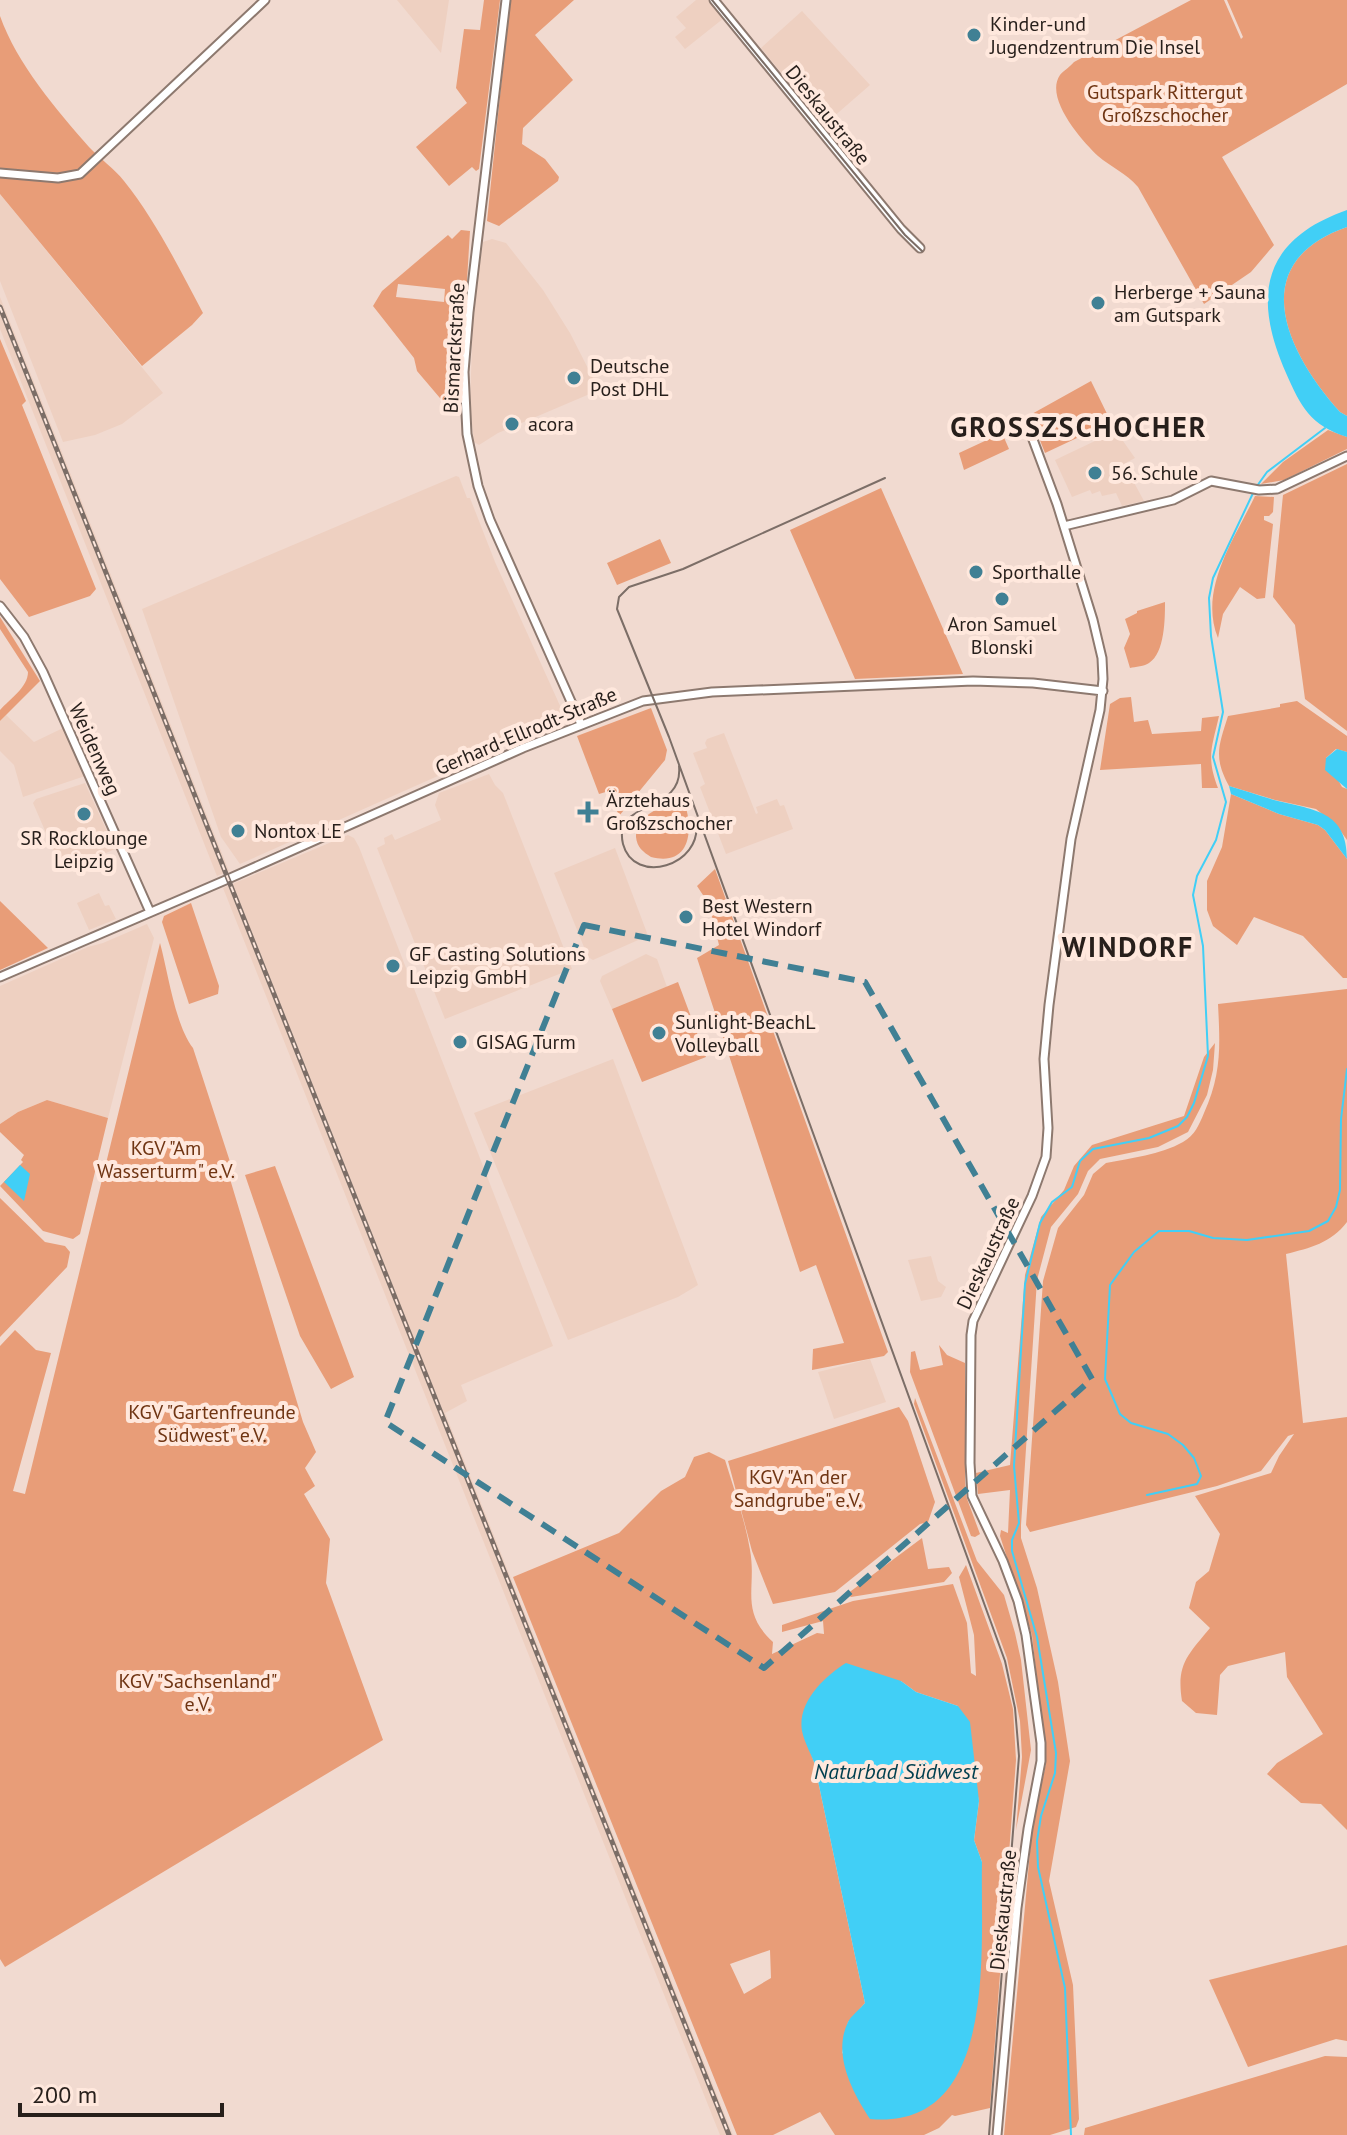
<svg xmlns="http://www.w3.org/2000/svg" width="1347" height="2135" font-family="'PT Sans',sans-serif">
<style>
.built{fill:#eed0c1}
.green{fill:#e89d78;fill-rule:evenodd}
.water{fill:#41cff6}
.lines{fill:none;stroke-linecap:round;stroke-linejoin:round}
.stream{stroke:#41cff6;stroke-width:2}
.secondary-casing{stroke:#8d796f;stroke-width:11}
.secondary{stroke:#fff;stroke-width:7}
.tram{stroke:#7c6e67;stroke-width:2}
.rail-casing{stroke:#7c6e67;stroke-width:5}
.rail{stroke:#ffe8dd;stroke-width:2;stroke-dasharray:6;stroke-linecap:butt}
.marked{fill:none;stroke:#408094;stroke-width:6;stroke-dasharray:16 10;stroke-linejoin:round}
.poi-dot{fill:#408094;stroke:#ffe8dd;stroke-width:3}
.labels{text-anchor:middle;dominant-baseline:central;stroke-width:8;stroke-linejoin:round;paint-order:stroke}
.poi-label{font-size:20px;fill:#271f1b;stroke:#ffe8dd;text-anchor:start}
.park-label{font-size:20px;fill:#703513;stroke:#ffe8dd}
.street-label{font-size:20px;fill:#271f1b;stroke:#ffe8dd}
.water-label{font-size:22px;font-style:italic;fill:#003f4f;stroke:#ffe8dd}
.district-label{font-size:28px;font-weight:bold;letter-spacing:2px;fill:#271f1b;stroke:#ffe8dd}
</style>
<rect width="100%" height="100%" fill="#f1dad0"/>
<path class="built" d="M397 0H449L441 53Z
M696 0H709L724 18 685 49 675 37 686 28 676 17Z
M802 11 870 85 824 125 761 48Z
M0 194 163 393 122 424 95 435 63 442 0 281Z
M492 239 506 243 543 290 570 333 599 390 498 433 479 445 474 442 470 406 473 311 483 242Z
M0 297 229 871 217 876 0 329Z
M1116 431 1135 458 1124 464 1144 501 1122 506 1116 493 1102 496 1100 491 1092 494 1090 490 1072 497 1055 460Z
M456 476 459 477 467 498H470L495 562 566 719 240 864 221 837 142 609Z
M6 715 34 742 63 728 85 776 23 797 14 765 0 751V721Z
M724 733 756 814 758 813 756 807 777 799 780 806 784 805 793 829 726 854 700 787 705 784 693 753 707 748 705 743 707 739Z
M489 774 495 785 503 793 572 969 445 1019 377 848 385 844 384 838 392 834 395 840 441 820 435 805 439 793Z
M85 783 115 849 63 872 33 803 36 799Z
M348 835 354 838 359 847 553 1346 461 1385 467 1401 445 1413 733 2135H720L223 888Z
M615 848 647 933 645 937 593 960 588 957 554 873Z
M99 893 105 906 109 905 116 919 89 930 77 903Z
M147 924 154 938 108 1118 47 1100 18 1112 0 1124V986L88 947 103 943Z
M646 954 657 959 667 987 612 1009 600 981 602 976Z
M613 1059 698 1285 678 1297 568 1340 474 1113Z
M931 1256 938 1281 946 1287 941 1297 921 1301 908 1260Z
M870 1359 886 1402 834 1419 818 1372Z"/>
<path class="green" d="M484 0H500L479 169 476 171 472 167 449 186 416 147 467 103 456 88 464 29 480 30Z
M510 0H574L535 35 573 80 523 128 522 144 545 159 559 177 558 181 499 226 487 221Z
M1191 0H1224L1241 39 1243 37 1227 0H1347V84L1222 157 1274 245 1251 272 1204 304 1138 187C1126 173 1111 167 1098 156 1082 141 1044 98 1060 75 1063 71 1070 67 1074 62Z
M0 16C17 64 56 109 89 147 100 159 114 168 124 181 156 221 179 268 203 313L192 325 142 366 0 194Z
M1347 227V416L1340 412C1286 352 1244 263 1347 227Z
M461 230 470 231 459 412 451 411 417 371 414 358 373 306 382 291 448 235 452 239ZM398 284 445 289 444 302 396 297Z
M0 339 26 401 22 405 96 589 90 596 29 617 0 579Z
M1091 381 1111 422 1045 453 1030 415Z
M1328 430 1347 437V449L1284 480 1261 484 1283 462Z
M1002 433 1009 449 964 470 959 453Z
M1347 464V731L1305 699 1295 625 1273 597 1283 495Z
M881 488 963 674 855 679 790 530Z
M1255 496 1274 497 1273 512 1269 516H1264V520L1273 524 1265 598 1257 599 1240 587 1223 614 1218 638C1198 589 1235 538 1255 496Z
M660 539 671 563 617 585 607 563Z
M1165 602C1165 618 1165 653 1149 663 1145 666 1135 667 1130 668L1124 648 1130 634 1125 619 1137 613V611Z
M0 617 40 681 0 721V710C10 699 28 687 28 672L0 629Z
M1131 697 1134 722 1148 720 1152 734 1201 731 1202 718 1219 716C1212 747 1206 757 1218 788H1202L1201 764 1100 770 1110 704 1120 698Z
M1297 701 1347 736V752L1336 749 1326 758 1342 787 1347 789V840L1337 826 1316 809 1275 800 1229 786C1213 757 1219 745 1228 716L1280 707V704Z
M651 708 667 750 665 760 619 816 609 791 599 794 577 736Z
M681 794C694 821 695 868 651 857 643 852 637 847 636 837 635 812 668 808 681 794Z
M1231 794 1279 814 1318 825 1325 830 1347 859V978H1343L1303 936 1254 917 1237 945 1213 926 1207 910V881L1222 847Z
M715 869 888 1352 884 1356 812 1370 813 1349 844 1343 816 1265 800 1272 697 958 719 945 709 904 697 886Z
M0 901 48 948 0 970Z
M191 903 219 986 218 994 189 1004 162 922 164 916Z
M160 943C168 972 175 1025 193 1048L234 1174 230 1179 303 1422 316 1452 305 1468 315 1486 304 1494 330 1539 326 1583 383 1740 5 1967 0 1959V1346L15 1330 36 1350 51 1353 13 1491 25 1494Z
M678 982 706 1057 642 1082 612 1009Z
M1347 989V1222C1331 1243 1310 1248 1286 1254L1303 1423 1347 1417V1830L1321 1804 1301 1803 1267 1774 1277 1763 1323 1734 1287 1677 1285 1652 1228 1666 1220 1675 1217 1715 1196 1713 1182 1701C1176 1664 1188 1655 1210 1628L1189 1608 1196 1582 1209 1571 1220 1534 1195 1496 1271 1473 1279 1456 1294 1434 1288 1436 1261 1471 1217 1486 1030 1532 1026 1525 1043 1281 1058 1228 1084 1195 1093 1174 1106 1163C1131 1158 1160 1155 1183 1142 1195 1135 1199 1125 1204 1113 1222 1073 1220 1045 1218 1004Z
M1215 1043 1213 1070 1207 1095 1188 1132 1158 1147 1100 1159 1088 1171 1078 1194 1051 1227 1037 1280 1021 1525V1538L1037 1588 1058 1682 1070 1761 1049 1881 1073 1985 1079 2119 1076 2127 1050 2135H1004L1032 1830 1046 1763 1032 1635 1000 1536 1001 1530 1008 1533 1010 1490 978 1494 976 1473 1010 1465 1025 1275 1041 1217 1064 1190 1074 1166 1092 1145 1184 1116 1204 1057Z
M47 1100 108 1118 80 1234 73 1239 43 1231 0 1186 23 1162 21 1160 24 1155 0 1132V1124L18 1112Z
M275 1166 354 1377 331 1389 300 1336 245 1175Z
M0 1198 45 1242 65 1246 70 1252 67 1267 0 1337Z
M939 1345 947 1355 965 1363V1479L966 1496 980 1534 975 1537 971 1536 910 1372 911 1352 915 1351 920 1370 943 1365Z
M915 1398 977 1561 1004 1595 1015 1633 1021 1660 1031 1750 1016 1830 1022 1757 1020 1721 1007 1658 914 1404Z
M899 1407 908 1421 935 1502 928 1522 920 1524 835 1592 773 1604 752 1551 728 1461Z
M709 1452 725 1460C734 1489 745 1520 750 1550 757 1588 739 1611 773 1642L772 1654 817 1633 824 1634 823 1621 782 1632V1625L853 1601 953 1584 967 1623 971 1673 976 1676 974 1635 959 1577 966 1565 1002 1664 1013 1709 1016 1760 990 2108 955 2116 952 2115 939 2128 924 2135H835L820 2112 773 2135H737L513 1577 619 1533 661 1491 685 1477 694 1457ZM901 1681 916 1692 958 1706 979 1801 974 1840 982 1862 842 2054 848 2022 865 2003 814 1762 802 1729ZM770 1950 771 1978 744 1994 730 1964Z
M922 1538 928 1569 949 1567 952 1573 944 1582 851 1597 847 1594Z
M1347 1945V2041L1336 2039 1248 2067 1209 1980Z
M1325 2056 1347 2057V2135H1084L1085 2128Z"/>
<path class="water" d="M1347 210V227C1244 263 1286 352 1340 412L1347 416V437C1310 425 1301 407 1286 373 1252 296 1262 240 1347 210Z
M1337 749 1347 752V789L1325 770 1326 758Z
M1229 786C1245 791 1261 796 1278 801 1314 810 1347 811 1347 859L1325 830 1318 825 1279 814 1231 794Z
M20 1165 30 1174 24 1201 4 1182Z
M846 1663 901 1681 916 1692 958 1706 970 1722 979 1801 974 1840 982 1862C980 1946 1000 2131 870 2119 853 2093 832 2055 848 2022 851 2016 860 2009 865 2003L814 1762C810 1752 804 1741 802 1731 797 1702 825 1676 846 1663Z"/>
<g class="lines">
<path class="stream" d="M1257 486 1267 472 1325 428
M1147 1495 1197 1484 1201 1476 1194 1458 1183 1445 1168 1434 1131 1423 1120 1414 1105 1379 1110 1285 1134 1252 1159 1231H1189L1213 1238 1247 1240 1309 1231 1328 1221 1336 1207 1340 1190 1341 1119 1347 1069
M1071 2135 1065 1988 1038 1867 1037 1841 1041 1816 1055 1773 1056 1753 1037 1637 1012 1551V1540L1019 1523 1014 1466 1025 1284 1040 1223 1052 1202 1072 1187 1080 1161 1093 1149 1149 1138 1178 1126 1187 1117 1194 1103 1208 1056 1203 946 1193 895 1197 876 1216 840 1226 802 1213 757 1223 712 1211 636 1209 598 1213 578 1254 491"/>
<g class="secondary-casing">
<path id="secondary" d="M506 0 469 312 464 372 467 434 478 486 490 520 581 724
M714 0 901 229 920 248
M0 173 58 178 80 174 265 0
M1064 526 1173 500 1211 481 1259 490 1277 489 1347 456
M0 606 24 637 43 672 150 912
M0 977 228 879 523 748 643 701 712 692 973 681 1033 683 1103 691
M997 2135 1017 1908 1028 1829 1041 1761V1743L1026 1635 1018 1601 1003 1561 972 1496 970 1463 971 1335 973 1321 1032 1196 1046 1157 1048 1128 1044 1059 1049 1005 1071 839 1100 710 1103 679 1102 658 1093 620 1057 504 1032 437"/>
</g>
<use href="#secondary" class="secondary"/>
<path class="tram" d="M712 0 905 235 922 251
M885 478 683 569 629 587 619 597 617 609 669 737 1005 1661 1015 1708 1019 1756 989 2135
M679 766C684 815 612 798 623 844 634 886 703 866 696 822"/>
<g class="rail-casing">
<path id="rail" d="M0 307 729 2135"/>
</g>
<use href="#rail" class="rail"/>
</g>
<path class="marked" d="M584 925 865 982 1092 1379 764 1668 385 1422Z"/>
<g class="poi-dot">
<circle cx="974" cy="35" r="8"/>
<circle cx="1098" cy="303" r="8"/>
<circle cx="574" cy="378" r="8"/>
<circle cx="512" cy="424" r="8"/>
<circle cx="1095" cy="473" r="8"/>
<circle cx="976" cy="572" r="8"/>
<circle cx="1002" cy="599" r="8"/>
<path d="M584 800h8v8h8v8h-8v8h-8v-8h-8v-8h8z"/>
<circle cx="84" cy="814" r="8"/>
<circle cx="238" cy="831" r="8"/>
<circle cx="686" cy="917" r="8"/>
<circle cx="393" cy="966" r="8"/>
<circle cx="659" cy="1033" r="8"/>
<circle cx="460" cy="1042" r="8"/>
</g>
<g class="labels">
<g class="poi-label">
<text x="990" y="24">Kinder-und<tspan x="990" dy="23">Jugendzentrum Die Insel</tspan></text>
<text x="1114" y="292">Herberge + Sauna<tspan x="1114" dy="23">am Gutspark</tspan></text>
<text x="590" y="366">Deutsche<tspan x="590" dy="23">Post DHL</tspan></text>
<text x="528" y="424">acora</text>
<text x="1111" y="473">56. Schule</text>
<text x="992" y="572">Sporthalle</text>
<text x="1002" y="624" text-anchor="middle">Aron Samuel<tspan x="1002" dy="23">Blonski</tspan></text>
<text x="606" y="800">Ärztehaus<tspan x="606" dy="23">Großzschocher</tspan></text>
<text x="254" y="831">Nontox LE</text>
<text x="84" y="838" text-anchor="middle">SR Rocklounge<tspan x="84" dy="23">Leipzig</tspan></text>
<text x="702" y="906">Best Western<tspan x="702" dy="23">Hotel Windorf</tspan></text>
<text x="409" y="954">GF Casting Solutions<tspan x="409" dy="23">Leipzig GmbH</tspan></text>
<text x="675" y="1022">Sunlight-BeachL<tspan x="675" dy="23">Volleyball</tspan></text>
<text x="476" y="1042">GISAG Turm</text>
</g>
<g class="park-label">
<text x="1165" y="92">Gutspark Rittergut<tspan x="1165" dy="23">Großzschocher</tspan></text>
<text x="166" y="1148">KGV "Am<tspan x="166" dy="23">Wasserturm" e.V.</tspan></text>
<text x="212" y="1412">KGV "Gartenfreunde<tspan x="212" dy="23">Südwest" e.V.</tspan></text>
<text x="798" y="1477">KGV "An der<tspan x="798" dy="23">Sandgrube" e.V.</tspan></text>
<text x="198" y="1681">KGV "Sachsenland"<tspan x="198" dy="23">e.V.</tspan></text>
</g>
<g class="street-label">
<text transform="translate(828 115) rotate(51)">Dieskaustraße</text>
<text transform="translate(454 348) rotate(-87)">Bismarckstraße</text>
<text transform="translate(526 731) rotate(-23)">Gerhard-Ellrodt-Straße</text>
<text transform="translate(95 749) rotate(66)">Weidenweg</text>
<text transform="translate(988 1253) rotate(-65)">Dieskaustraße</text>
<text transform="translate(1003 1910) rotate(-84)">Dieskaustraße</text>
</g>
<g class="water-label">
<text x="896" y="1771">Naturbad Südwest</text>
</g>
<g class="district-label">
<text x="1079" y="426">GROSSZSCHOCHER</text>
<text x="1128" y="946">WINDORF</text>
</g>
</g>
<path d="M20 2103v12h202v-12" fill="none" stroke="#271f1b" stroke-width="4"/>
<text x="32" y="2103" font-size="24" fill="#271f1b" stroke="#ffe8dd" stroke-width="6" paint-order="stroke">200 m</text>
</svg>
